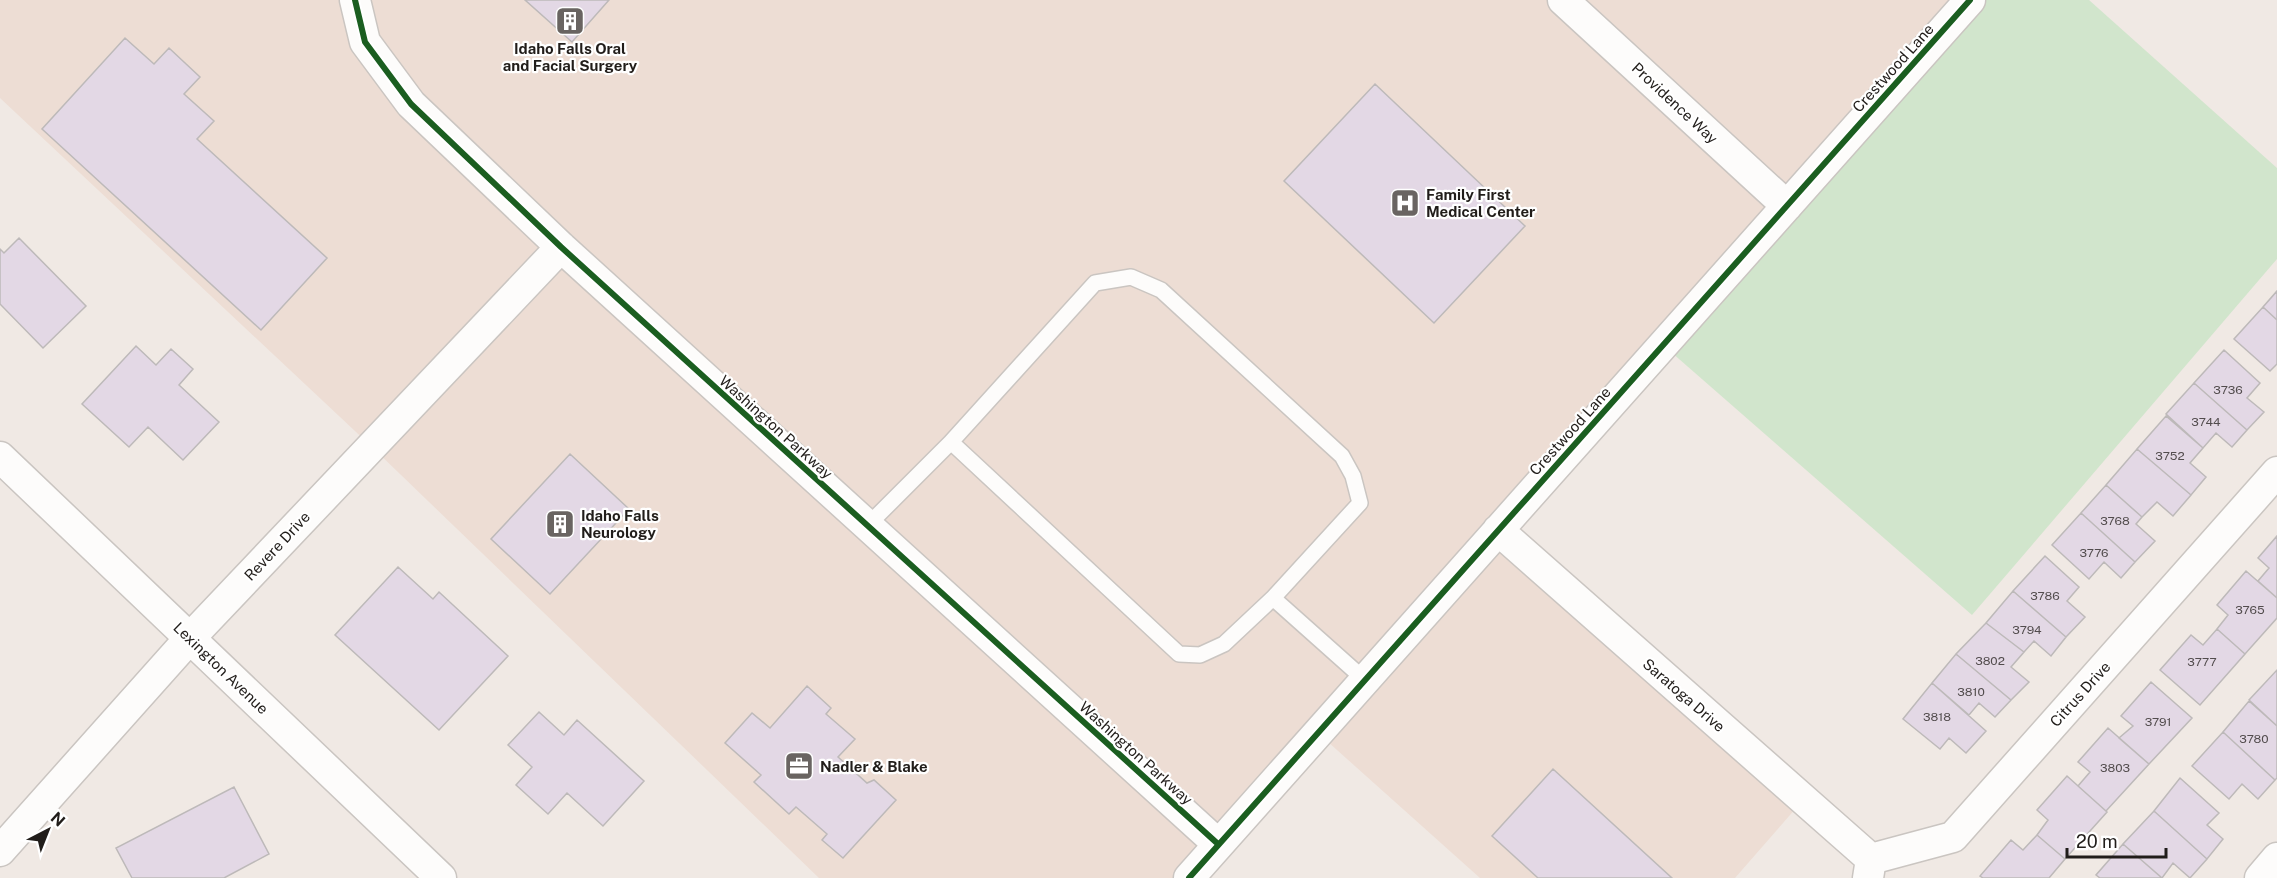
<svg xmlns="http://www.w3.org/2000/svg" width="2277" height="878" font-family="'Public Sans',sans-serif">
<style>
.commercial{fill:#edddd4}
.green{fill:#d1e5cc}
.building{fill:#e3d8e5;stroke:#bdb9b9;stroke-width:1.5}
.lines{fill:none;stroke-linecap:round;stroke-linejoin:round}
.service-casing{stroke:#cac5c1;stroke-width:18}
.minor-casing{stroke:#cac5c1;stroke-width:33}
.service{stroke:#fdfcfb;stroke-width:15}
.minor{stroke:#fdfcfb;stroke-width:30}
.cycleway-casing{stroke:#fff;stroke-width:10}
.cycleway{stroke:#1b5e20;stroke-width:6}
.labels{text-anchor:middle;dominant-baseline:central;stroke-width:4.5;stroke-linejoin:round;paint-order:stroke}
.number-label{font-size:12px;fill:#524c4d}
.poi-label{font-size:15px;font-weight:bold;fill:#211d1a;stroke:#fff;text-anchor:start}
.street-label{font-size:15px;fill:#211d1a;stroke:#fff}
</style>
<rect width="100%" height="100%" fill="#f0e9e4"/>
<path class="commercial" d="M0 0H1969L1498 530 1803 800 1735 878H1480L1318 733 1191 878H819L372 447 0 98Z"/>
<path class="green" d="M1969 0H2089L2277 168V259L1972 615 1663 345Z"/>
<path class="building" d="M525 0H609L572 42Z
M125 38 154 64 169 48 200 77 184 94 214 121 197 139 327 258 261 330 42 129Z
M1375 84 1525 226 1434 323 1284 181Z
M19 238 86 306 43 348 0 304V249L4 253Z
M2277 291V320L2263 307Z
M2263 307 2277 320V364L2270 371 2234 339Z
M136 346 156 365 171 349 193 369 179 385 219 422 183 460 148 427 129 447 82 404Z
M2224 350 2260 383 2247 398 2264 412 2247 430 2194 383Z
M2194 383 2247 430 2232 447 2216 433 2203 448 2166 414Z
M2166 416 2203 448 2190 463 2206 477 2191 495 2137 449Z
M2137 449 2191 495 2173 516 2157 502 2142 517 2106 485Z
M570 454 629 509 550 594 491 539Z
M2106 485 2142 517 2136 524 2155 541 2135 562 2081 513Z
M2081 513 2135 562 2121 578 2104 562 2089 579 2052 545Z
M2277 536V598L2258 581 2269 568 2258 558Z
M2045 556 2079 587 2067 601 2085 617 2066 637 2013 591Z
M398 567 433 599 439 592 508 656 439 730 335 635Z
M2246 571 2277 598V618L2245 654 2217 629 2228 615 2217 605Z
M2013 591 2066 637 2051 656 2034 641 2024 652 1986 623Z
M1986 623 2024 652 2011 667 2029 682 2011 700 1956 654Z
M2217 629 2245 654 2200 705 2160 670 2191 635 2203 645Z
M1956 654 2011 700 1995 717 1979 703 1969 715 1932 683Z
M2277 670V726L2249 700Z
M2151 682 2192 718 2149 764 2119 738 2133 726 2121 716Z
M1932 683 1986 731 1966 753 1949 738 1940 749 1903 719Z
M807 686 831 708 826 714 855 739 838 757 867 783 874 780 896 800 843 858 822 840 827 834 796 807 789 814 754 782 761 775 725 743 752 713 770 728Z
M2249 701 2277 726V778L2275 780 2223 732Z
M539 712 564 735 577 720 644 781 603 826 567 793 548 814 516 785 532 767 508 745Z
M2108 728 2149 764 2106 811 2078 786 2090 772 2078 762Z
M2223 732 2275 780 2258 799 2242 784 2229 799 2192 766Z
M1553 769 1672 878H1538L1492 836Z
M2067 776 2107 812 2065 859 2037 835 2048 820 2037 810Z
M2180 778 2219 813 2207 825 2223 839 2207 859 2154 811Z
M234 787 269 854 224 878H132L116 848Z
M2154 811 2207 859 2190 878 2173 863 2162 878 2123 844Z
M2037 835 2065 859 2049 878H1983L1980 876 2011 840 2023 850Z
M2123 844 2162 878H2100L2096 875Z"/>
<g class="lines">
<g class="service-casing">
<path id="service" d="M867 526 951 442
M1273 598 1224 644 1200 655 1179 654 951 442 1095 283 1131 277 1161 290 1342 456 1353 476 1360 503 1273 598 1365 680"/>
</g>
<g class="minor-casing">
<path id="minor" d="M355 0 365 42 411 104 561 247 1218 844
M1563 0 1787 206
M0 457 441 878
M1498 530 1871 859
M0 851 190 638 561 247
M1189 878 1970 0
M1868 878 1871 859 1953 837 2277 472
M2260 878 2277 858"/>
</g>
<use href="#service" class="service"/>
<use href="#minor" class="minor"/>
<g class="cycleway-casing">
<path id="cycleway" d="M355 0 365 42 411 104 561 247 1218 844
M1189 878 1970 0"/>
</g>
<use href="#cycleway" class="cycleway"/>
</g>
<defs>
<g id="building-square" transform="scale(1.5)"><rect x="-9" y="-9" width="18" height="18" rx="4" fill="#696461" stroke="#fff"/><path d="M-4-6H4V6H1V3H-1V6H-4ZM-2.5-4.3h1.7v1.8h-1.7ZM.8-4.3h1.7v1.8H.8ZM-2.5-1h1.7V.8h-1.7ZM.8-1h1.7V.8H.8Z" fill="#fff"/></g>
<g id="hospital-square" transform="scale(1.5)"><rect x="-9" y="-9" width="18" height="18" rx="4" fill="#696461" stroke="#fff"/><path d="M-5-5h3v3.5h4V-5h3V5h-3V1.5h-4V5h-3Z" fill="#fff"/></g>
<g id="office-square" transform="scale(1.5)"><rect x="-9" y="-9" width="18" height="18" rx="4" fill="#696461" stroke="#fff"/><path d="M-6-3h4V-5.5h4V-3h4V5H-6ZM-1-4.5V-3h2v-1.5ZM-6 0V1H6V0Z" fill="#fff"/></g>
</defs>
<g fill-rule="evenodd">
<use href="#building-square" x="570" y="21"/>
<use href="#hospital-square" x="1405" y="203"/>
<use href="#building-square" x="560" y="524"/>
<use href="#office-square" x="799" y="766"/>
</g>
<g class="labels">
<g class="number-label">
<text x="2228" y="390">3736</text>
<text x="2206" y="422">3744</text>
<text x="2170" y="456">3752</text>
<text x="2115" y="521">3768</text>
<text x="2094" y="553">3776</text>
<text x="2045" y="596">3786</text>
<text x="2250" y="610">3765</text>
<text x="2027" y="630">3794</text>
<text x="1990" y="661">3802</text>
<text x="2202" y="662">3777</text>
<text x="1971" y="692">3810</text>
<text x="1937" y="717">3818</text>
<text x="2158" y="722">3791</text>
<text x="2254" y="739">3780</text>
<text x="2115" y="768">3803</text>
</g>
<g class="poi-label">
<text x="570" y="48" text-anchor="middle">Idaho Falls Oral<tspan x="570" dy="17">and Facial Surgery</tspan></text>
<text x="1426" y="194">Family First<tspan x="1426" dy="17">Medical Center</tspan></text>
<text x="581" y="515">Idaho Falls<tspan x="581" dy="17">Neurology</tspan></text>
<text x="820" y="766">Nadler &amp; Blake</text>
</g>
<g class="street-label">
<text transform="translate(1893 68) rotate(-48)">Crestwood Lane</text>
<text transform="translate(1675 103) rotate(43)">Providence Way</text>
<text transform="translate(776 427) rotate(42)">Washington Parkway</text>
<text transform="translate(1570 431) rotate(-48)">Crestwood Lane</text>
<text transform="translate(277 546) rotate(-47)">Revere Drive</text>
<text transform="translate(221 668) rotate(44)">Lexington Avenue</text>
<text transform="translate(2080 694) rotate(-48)">Citrus Drive</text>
<text transform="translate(1684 695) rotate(41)">Saratoga Drive</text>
<text transform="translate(1136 753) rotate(42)">Washington Parkway</text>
</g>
</g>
<g transform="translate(48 830) rotate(42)" stroke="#ffffff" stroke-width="4.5" paint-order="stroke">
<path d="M0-4.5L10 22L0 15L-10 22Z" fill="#211d1a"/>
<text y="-9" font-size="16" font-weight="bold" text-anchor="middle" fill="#211d1a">N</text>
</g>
<path d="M2067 848v9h99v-9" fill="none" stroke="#211d1a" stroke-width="3"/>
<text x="2076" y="848" font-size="18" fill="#211d1a" stroke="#ffffff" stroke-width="4.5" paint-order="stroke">20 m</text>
</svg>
